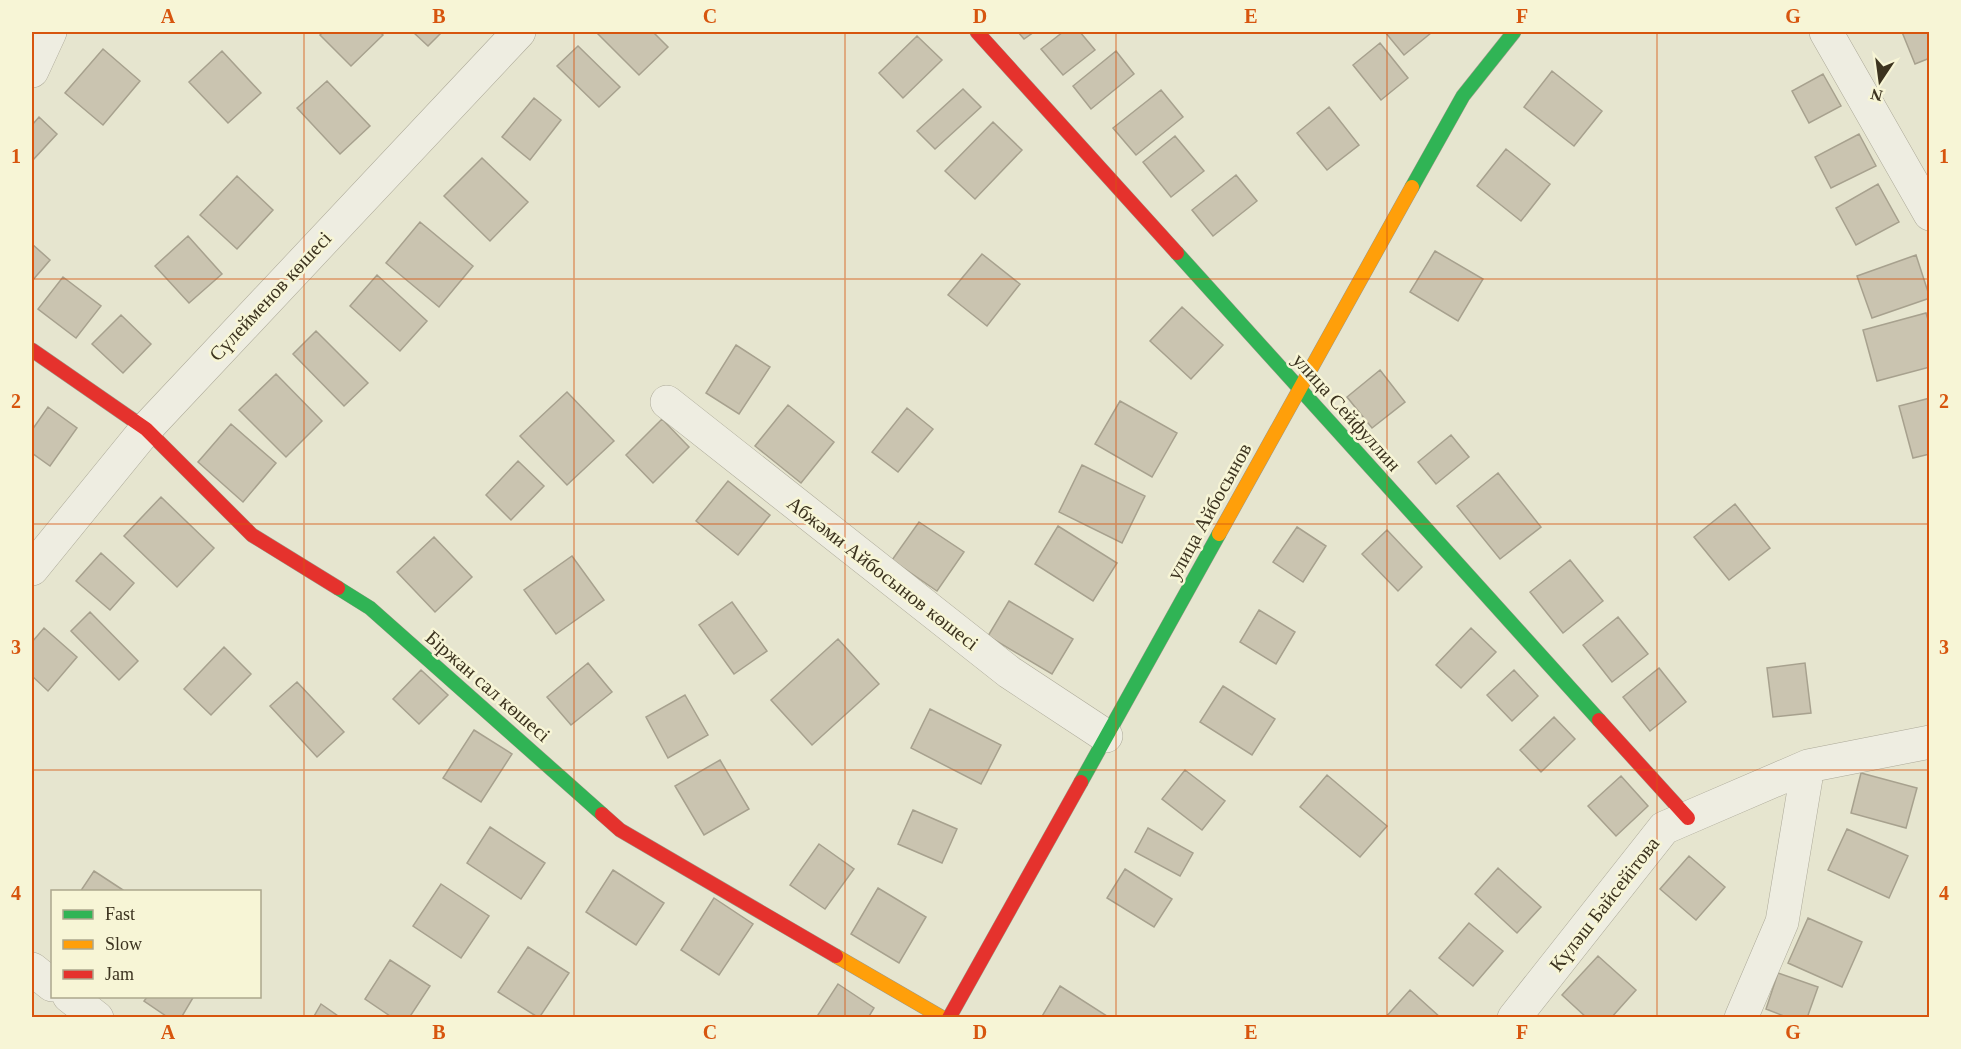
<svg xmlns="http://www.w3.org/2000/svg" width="1961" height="1049" font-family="Georgia,serif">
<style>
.building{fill:#cac4b0;stroke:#a7a18e;stroke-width:1.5}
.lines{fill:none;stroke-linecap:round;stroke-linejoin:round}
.street-casing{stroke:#aca998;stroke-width:34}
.fast-casing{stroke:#9b9888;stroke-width:15}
.slow-casing{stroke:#9b9888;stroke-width:15}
.jam-casing{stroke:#9b9888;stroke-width:15}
.street{stroke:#eeede1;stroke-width:33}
.fast{stroke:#30b455;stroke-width:14}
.slow{stroke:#ff9f0a;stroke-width:14}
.jam{stroke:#e5322d;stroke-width:14}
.grid{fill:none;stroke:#d7550e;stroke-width:1.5;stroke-opacity:0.55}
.labels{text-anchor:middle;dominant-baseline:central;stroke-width:5;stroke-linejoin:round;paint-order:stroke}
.street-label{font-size:20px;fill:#3c331f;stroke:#f7f5d6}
.neatline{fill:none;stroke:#d7550e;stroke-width:2}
.grid-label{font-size:20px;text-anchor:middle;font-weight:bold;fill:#d7550e}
</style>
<rect width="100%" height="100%" fill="#e6e5cf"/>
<path class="building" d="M323 32H380L383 35 351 66 320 35Z
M413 32H442L428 46Z
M596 32H653L668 47 639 75Z
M1018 32H1034L1024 39Z
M1063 32H1080L1095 50 1063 75 1041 49Z
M1385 32H1430L1431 33 1404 55Z
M1902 32H1930V58L1915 64Z
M917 36 942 60 903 98 879 73Z
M1380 43 1408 78 1381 100 1353 65Z
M578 46 620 87 599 107 557 66Z
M103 49 140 81 103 125 65 93Z
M222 51 261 93 228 123 189 82Z
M1116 51 1134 74 1091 109 1073 86Z
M1552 71 1602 111 1574 146 1524 107Z
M1823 74 1841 106 1809 123 1792 91Z
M327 81 370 126 340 154 297 108Z
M963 89 981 107 935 149 917 131Z
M1161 90 1183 117 1136 155 1113 128Z
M534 98 561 120 530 160 502 137Z
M1329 107 1359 145 1327 170 1297 133Z
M39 117 57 134 32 161V125Z
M993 122 1022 150 975 199 945 171Z
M1859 134 1876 166 1831 188 1815 157Z
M1175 136 1204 171 1171 197 1143 162Z
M1506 149 1550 184 1521 221 1477 186Z
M482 158 528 202 490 241 444 196Z
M1236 175 1257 201 1213 236 1192 210Z
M237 176 273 210 237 249 200 215Z
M1878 184 1899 222 1856 245 1836 208Z
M420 222 473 266 439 307 386 263Z
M188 236 222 274 189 303 155 266Z
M32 244 50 260 32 281Z
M1435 251 1483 279 1458 321 1410 292Z
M982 254 1020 284 987 326 948 295Z
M1916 255 1930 298 1872 318 1857 276Z
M377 275 427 321 400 351 350 306Z
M63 277 101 306 76 338 38 309Z
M1182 307 1223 345 1191 379 1150 341Z
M1926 313 1930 326V367L1877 381 1863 330Z
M121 315 151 344 123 373 92 344Z
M316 331 368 383 344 406 293 354Z
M736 345 770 367 739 414 706 393Z
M1380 370 1405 402 1372 428 1347 397Z
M276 374 322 421 286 457 239 410Z
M567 392 614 441 567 485 520 436Z
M1930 398V454L1913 458 1899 406Z
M1120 401 1177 433 1152 477 1095 444Z
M788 405 834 442 801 483 755 446Z
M48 407 77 428 50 466 32 453V430Z
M907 408 933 429 898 472 872 452Z
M662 419 689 447 653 483 626 455Z
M231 424 276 463 243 502 198 462Z
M1451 435 1469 457 1436 484 1418 462Z
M518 461 544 486 511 520 486 495Z
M1082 465 1145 496 1122 543 1059 512Z
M1498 473 1541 527 1500 559 1457 506Z
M728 481 770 515 738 555 696 521Z
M161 497 214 548 177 587 124 536Z
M1735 504 1770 548 1729 580 1694 537Z
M919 522 964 552 937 591 892 560Z
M1058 526 1117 563 1093 601 1035 564Z
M1297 527 1326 546 1303 582 1273 562Z
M1387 530 1422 567 1398 591 1362 554Z
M434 537 472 577 435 612 397 572Z
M101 553 134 583 110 610 76 581Z
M572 556 604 600 556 634 524 590Z
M1570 560 1603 601 1563 633 1530 592Z
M1009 601 1073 639 1052 674 988 636Z
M732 602 767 651 734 674 699 625Z
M1259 610 1295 632 1276 664 1240 642Z
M90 612 138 661 119 680 71 631Z
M1618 617 1648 654 1612 682 1583 645Z
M44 628 77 657 48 691 32 676V642Z
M1471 628 1496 652 1461 688 1436 665Z
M838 639 879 684 812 745 771 700Z
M224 647 251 674 211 715 184 689Z
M588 663 612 692 571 725 547 697Z
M1805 663 1811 713 1773 717 1767 668Z
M1659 668 1686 702 1650 731 1623 697Z
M421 670 448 695 419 724 393 699Z
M1514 670 1538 696 1512 721 1487 695Z
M297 682 344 732 317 757 270 706Z
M1223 686 1275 719 1252 755 1200 722Z
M685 695 708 735 668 758 646 717Z
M930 709 1001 745 981 784 911 748Z
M1554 717 1575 739 1541 772 1520 750Z
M474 730 512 754 481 802 443 778Z
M720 760 749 809 704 835 675 786Z
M1185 770 1225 801 1202 830 1162 799Z
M1861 773 1917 788 1906 828 1851 813Z
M1327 775 1387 826 1360 857 1300 807Z
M1621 776 1648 806 1616 836 1588 806Z
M913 810 957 829 942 863 898 844Z
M490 827 545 863 521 899 467 863Z
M1148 828 1193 853 1180 876 1135 852Z
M1847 829 1908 856 1889 898 1828 870Z
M819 844 854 869 825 909 790 885Z
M1689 856 1725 887 1696 920 1660 889Z
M1498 868 1541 907 1517 933 1475 894Z
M1125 869 1172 899 1154 927 1107 898Z
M613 870 664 903 636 945 586 912Z
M94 871 123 890V892H80Z
M441 884 489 916 461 958 413 926Z
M878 888 926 917 899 963 851 934Z
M714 898 753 924 719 975 681 950Z
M1808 918 1862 942 1842 987 1788 963Z
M1469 923 1503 951 1473 986 1439 958Z
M528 947 569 973 539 1018 498 992Z
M1598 956 1636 990 1611 1018H1587L1562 995Z
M390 960 430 986 409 1018H393L365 999Z
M1778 973 1818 987 1807 1018H1789L1766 1009Z
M838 984 874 1008 868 1018H816Z
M1060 986 1110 1018H1041Z
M1410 990 1441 1018H1385Z
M148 996H194L181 1018H169L144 1001Z
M321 1004 341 1018H313Z"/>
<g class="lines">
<g class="street-casing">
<path id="street" d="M1826 32 1930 214
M32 71 50 32
M667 402 1009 672 1106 736
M32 569 146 429 519 32
M32 969 52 985
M69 996 97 1018
M1514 1018 1664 828 1808 766
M1741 1018 1782 922 1808 766 1930 742"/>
</g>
<g class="fast-casing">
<path id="fast" d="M1412 187 1463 96 1514 32
M1177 253 1599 720
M338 588 370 608 602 814
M1081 782 1219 534"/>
</g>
<g class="slow-casing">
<path id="slow" d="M1219 534 1412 187
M836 956 943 1018"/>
</g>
<g class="jam-casing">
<path id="jam" d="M977 32 1177 253
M32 350 146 429 252 535 338 588
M1599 720 1688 818
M602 814 620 830 836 956
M949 1018 1081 782"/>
</g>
<use href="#street" class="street"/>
<use href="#fast" class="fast"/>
<use href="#slow" class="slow"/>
<use href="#jam" class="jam"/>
</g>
<path class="grid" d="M304 32V1018M574 32V1018M845 32V1018M1116 32V1018M1387 32V1018M1657 32V1018M32 279H1930M32 524H1930M32 770H1930"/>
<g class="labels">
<g class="street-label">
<text transform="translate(270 296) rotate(-47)">Сүлейменов көшесі</text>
<text transform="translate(1347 412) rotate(48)">улица Сейфуллин</text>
<text transform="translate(1209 511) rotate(-61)">улица Айбосынов</text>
<text transform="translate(883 573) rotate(38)">Абжәми Айбосынов көшесі</text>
<text transform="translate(488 686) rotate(41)">Біржан сал көшесі</text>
<text transform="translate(1604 904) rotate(-52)">Күләш Байсейітова</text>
</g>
</g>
<rect width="1961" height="1049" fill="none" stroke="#f7f5d6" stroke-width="66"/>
<rect x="51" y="890" width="210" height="108" fill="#f7f5d6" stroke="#aca78d" stroke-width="1.5"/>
<rect x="63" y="910" width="30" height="9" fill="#30b455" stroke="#aca78d" stroke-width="1.5"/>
<text x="105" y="920" font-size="18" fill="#3c331f">Fast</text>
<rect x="63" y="940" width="30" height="9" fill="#ff9f0a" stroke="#aca78d" stroke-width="1.5"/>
<text x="105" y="950" font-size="18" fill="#3c331f">Slow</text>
<rect x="63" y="970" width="30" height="9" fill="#e5322d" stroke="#aca78d" stroke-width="1.5"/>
<text x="105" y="980" font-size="18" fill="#3c331f">Jam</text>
<g transform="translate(1880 81) rotate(193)" stroke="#f7f5d6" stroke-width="4.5" paint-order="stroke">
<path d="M0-4.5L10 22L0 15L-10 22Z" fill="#3c331f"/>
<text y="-9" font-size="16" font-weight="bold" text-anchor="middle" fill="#3c331f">N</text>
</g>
<rect x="33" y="33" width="1895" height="983" class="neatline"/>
<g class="grid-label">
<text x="168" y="23">A</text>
<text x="439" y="23">B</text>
<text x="710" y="23">C</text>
<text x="980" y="23">D</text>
<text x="1251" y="23">E</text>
<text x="1522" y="23">F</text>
<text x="1793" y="23">G</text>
<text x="16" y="163">1</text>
<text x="1944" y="163">1</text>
<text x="16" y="408">2</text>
<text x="1944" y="408">2</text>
<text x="16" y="654">3</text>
<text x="1944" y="654">3</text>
<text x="16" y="900">4</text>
<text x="1944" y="900">4</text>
<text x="168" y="1039">A</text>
<text x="439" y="1039">B</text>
<text x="710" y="1039">C</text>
<text x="980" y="1039">D</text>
<text x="1251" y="1039">E</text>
<text x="1522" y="1039">F</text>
<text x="1793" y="1039">G</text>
</g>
</svg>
